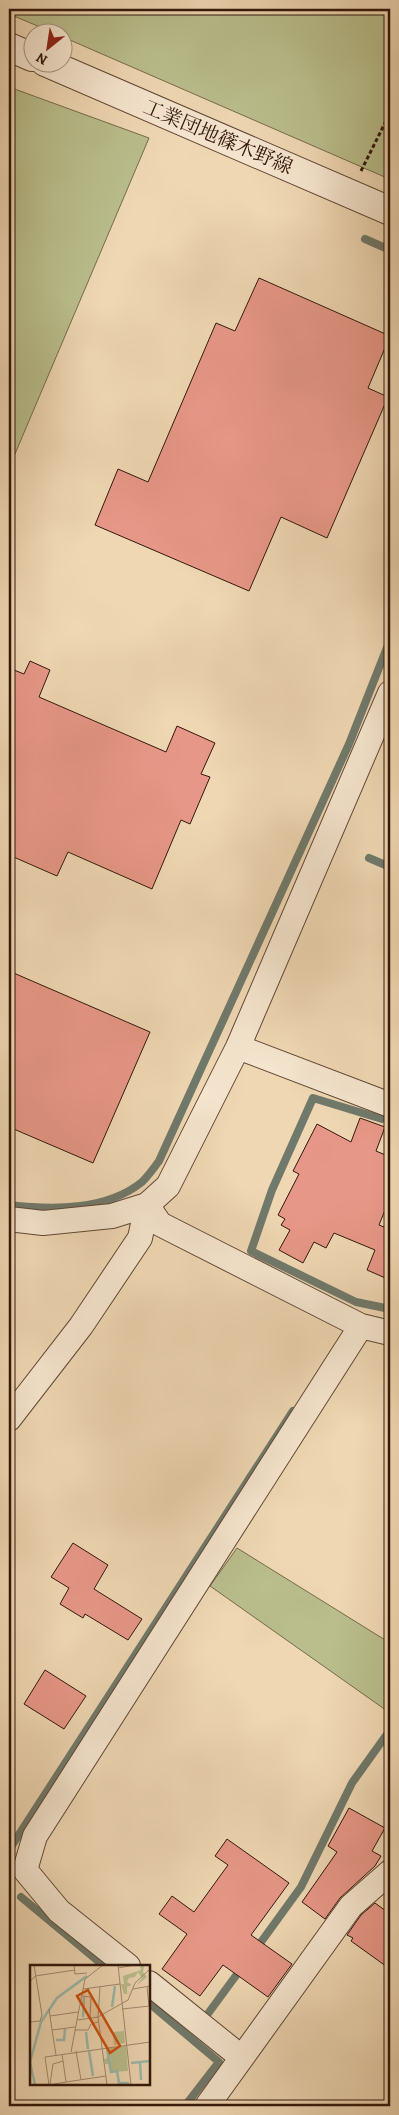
<svg xmlns="http://www.w3.org/2000/svg" width="399" height="2115" font-family="Alegreya,'Noto Serif JP',serif">
<style>
.green{fill:#b9be8c;stroke:#766a4c}
.lines{fill:none;stroke-linecap:round;stroke-linejoin:round}
.stream{stroke:#70796b;stroke-width:8}
.building{fill:#e79787;stroke:#32170b}
.minor-casing{stroke:#614735;stroke-width:26}
.tertiary-casing{stroke:#614735;stroke-width:30}
.path{stroke:#32170b;stroke-width:3;stroke-dasharray:4 2.5;stroke-linecap:butt}
.minor{stroke:#f5e5ce;stroke-width:24}
.tertiary{stroke:#f5e5ce;stroke-width:28}
.labels{text-anchor:middle;dominant-baseline:central;stroke-width:4;stroke-linejoin:round;paint-order:stroke}
.street-label{font-size:20px;fill:#32170b;stroke:#f5e5ce}
.inset-river{fill:none;stroke:#9abaab;stroke-width:2.5}
.inset-road{fill:none;stroke:#a38a70;stroke-width:1}
.view{fill:#cd4f0c;fill-opacity:0.15;stroke:#cd4f0c;stroke-width:2.5}
.inset-edge{fill:none;stroke:#32170b;stroke-width:2.5}
</style>
<rect width="100%" height="100%" fill="#efd7b3"/>
<filter id="stains"><feTurbulence type="fractalNoise" baseFrequency=".004" numOctaves="4"/><feColorMatrix values="0 0 0 0 .2 0 0 0 0 .09 0 0 0 0 .02 0 0 0 .5 -.17"/></filter>
<radialGradient id="worn" r=".72"><stop offset=".6" stop-color="#630" stop-opacity="0"/><stop offset="1" stop-color="#630" stop-opacity=".3"/></radialGradient>
<path class="green" d="M9 9H390V174L387 178 63 37 62 32H52L9 14Z
M9 87 149 138 9 468Z
M237 1548 390 1643V1713L210 1586Z"/>
<g class="lines">
<path class="stream" d="M390 177V176
M365 239 390 250
M369 858 390 867
M382 1119 313 1098 272 1190 251 1251 356 1302 390 1309
M9 1205C52 1210 106 1211 142 1182 148 1176 154 1168 159 1161L349 744 390 640
M9 1850 293 1411
M21 1897 104 1966
M256 1949 301 1887 352 1783 390 1730
M149 2003 219 2062 185 2106
M207 2015 243 1966"/>
</g>
<path class="building" d="M259 278 390 336 368 388 388 397 327 538 281 517 249 591 95 525 118 469 148 482 216 323 235 331Z
M30 661 50 670 39 697 166 752 177 726 215 743 201 774 210 777 190 824 181 820 152 889 68 852 57 876 9 855V668L24 674Z
M9 971 150 1032 93 1163 9 1127Z
M360 1118 385 1127 376 1151 390 1157V1198L379 1225 384 1227 390 1215V1280L367 1270 375 1250 334 1233 326 1248 314 1242 303 1263 279 1250 290 1230 281 1225 285 1219 278 1215 299 1174 293 1171 317 1124 351 1142Z
M73 1543 108 1565 94 1589 142 1619 128 1640 85 1614 83 1618 60 1604 69 1588 51 1577Z
M45 1670 86 1696 64 1729 24 1704Z
M349 1808 385 1828 372 1851 381 1856 375 1866 340 1898 325 1919 302 1902 337 1852 328 1846Z
M227 1839 289 1883 251 1935 292 1964 268 1997 223 1965 200 1996 162 1969 187 1934 159 1914 172 1896 194 1912 228 1865 215 1856Z
M375 1903 390 1914V1969L351 1941 353 1938 347 1935 361 1915Z"/>
<g class="lines">
<g class="minor-casing">
<path id="minor" d="M238 1047 390 1105
M147 1205 160 1224 361 1326 390 1333
M9 1219 43 1223 112 1216 147 1205 168 1186 238 1047 390 693
M9 1419 81 1326 140 1238 147 1205
M128 1966 59 1911 25 1870 35 1836 361 1326
M149 1983 241 2057
M207 2106 351 1906 390 1872"/>
</g>
<g class="tertiary-casing">
<path id="tertiary" d="M9 47 32 57
M45 62 390 211"/>
</g>
<path class="path" d="M361 171 390 113"/>
<use href="#minor" class="minor"/>
<use href="#tertiary" class="tertiary"/>
</g>
<g class="labels">
<g class="street-label">
<text transform="translate(218 137) rotate(23)">工業団地篠木野線</text>
</g>
</g>
<g transform="translate(30 1965)">
<rect width="120" height="120" fill="#efd7b3"/>
<path d="M110 0 114 1 113 7 117 12 107 20 112 13 108 7 105 12 99 13 97 17 102 20 97 22V29H94L91 19H94L93 11 111 5ZM94 66 95 78 84 80 83 67ZM96 81 98 106 81 107V99H75L74 94 77 93V83Z" fill="#b9be8c"/>
<path class="inset-river" d="M82 42 85 21M53 52 54 32M56 67 58 84M26 75H34L35 64M77 84 81 107 87 106 89 118H99M59 86 63 111M110 97 111 115M101 98 120 96M5 120 0 97 11 57 27 33 57 11"/>
<path class="inset-road" d="M44 0 45 9 57 8M88 0 101 120M88 3 105 0M0 17 5 11 45 5M117 22 119 41M53 24 90 19M103 24 120 21M52 31 61 32 60 52M19 44 22 65M92 44 120 41M20 51 48 47M47 55 55 14 73 0M0 57 10 56 12 50 4 0M45 65H58L61 59 68 57M46 86 51 115M41 87 47 55 68 52 70 22M26 90 22 65 45 62M36 117 76 111M20 119 23 99 33 96M19 120 15 92 120 77M19 120 36 117 32 89M77 120 68 52 98 35 105 18 120 4"/>
<path class="view" d="M58 25 90 81 80 88 47 31Z"/>
<rect width="120" height="120" class="inset-edge"/>
</g>
<rect width="399" height="2115" fill="none" stroke="#efd7b3" stroke-width="30"/>
<rect x="10" y="10" width="379" height="2095" fill="none" stroke="#32170b" stroke-width="2.5"/>
<rect x="15" y="15" width="369" height="2085" fill="none" stroke="#32170b"/>
<g transform="translate(48 48) rotate(210)"><circle r="24" fill="#f5e5ce" stroke="#a79380"/>
<path d="M0-4L9 19L0 12L-9 19Z" fill="#8f2418"/>
<text y="-8" font-size="14" font-weight="bold" text-anchor="middle" fill="#32170b">N</text>
</g>
<rect width="100%" height="100%" filter="url(#stains)"/>
<rect width="100%" height="100%" fill="url(#worn)"/>
</svg>
